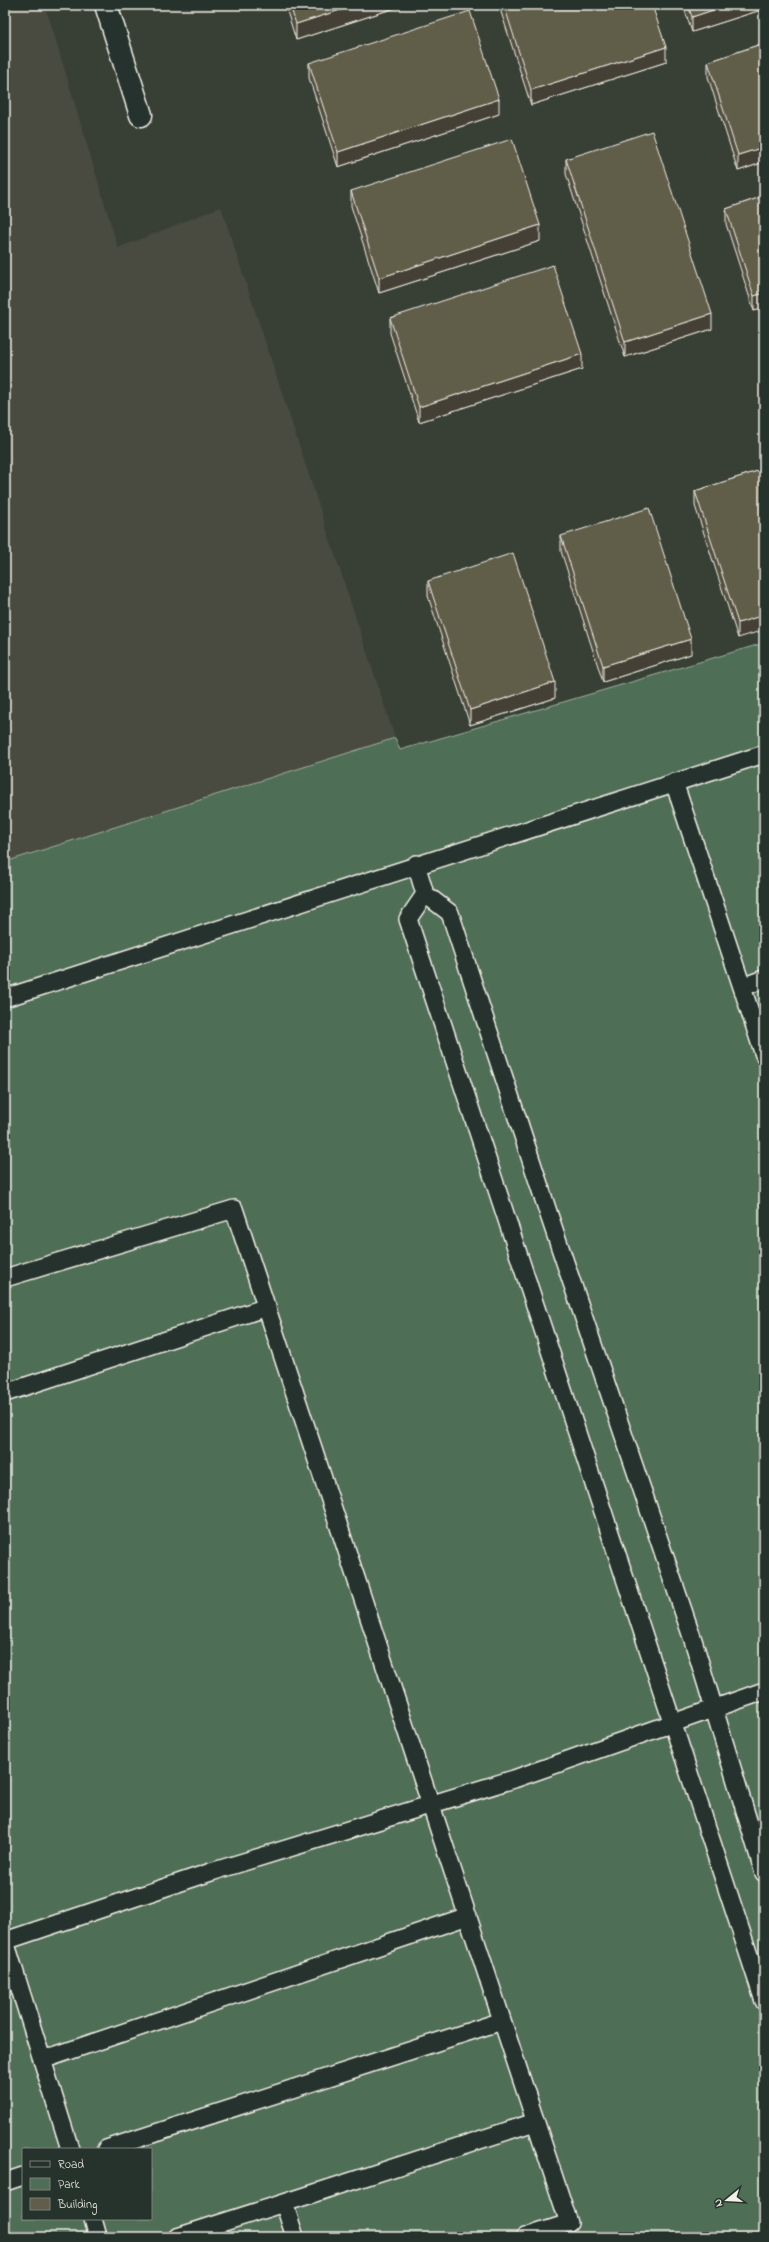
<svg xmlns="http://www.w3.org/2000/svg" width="769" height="2242" font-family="'Indie Flower',sans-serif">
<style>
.built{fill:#484c3f}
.green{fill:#4f6e57;stroke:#a2b0a0;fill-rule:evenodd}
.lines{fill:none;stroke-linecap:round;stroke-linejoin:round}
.lane-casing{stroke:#f4f1e8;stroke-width:20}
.street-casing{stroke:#f4f1e8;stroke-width:25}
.lane{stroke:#26332d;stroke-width:17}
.street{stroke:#26332d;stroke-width:22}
.wall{fill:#535040;stroke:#f4f1e8}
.shaded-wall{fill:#444134;stroke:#f4f1e8}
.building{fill:#615d4a;stroke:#f4f1e8}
</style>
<rect width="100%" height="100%" fill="#384036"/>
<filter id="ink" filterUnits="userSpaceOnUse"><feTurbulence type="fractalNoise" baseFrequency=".025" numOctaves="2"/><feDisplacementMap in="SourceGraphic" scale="8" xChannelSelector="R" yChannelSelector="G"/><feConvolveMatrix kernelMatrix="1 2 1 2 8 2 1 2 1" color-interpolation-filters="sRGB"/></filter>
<g filter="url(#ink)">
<path class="built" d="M5 5H43L49 18 118 248 221 207 395 738 5 862Z"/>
<path class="green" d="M764 643V2237H5V862L395 738 400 750ZM23 2149H151V2219H23Z"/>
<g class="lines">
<g class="lane-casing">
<path id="lane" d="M674 782 742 987
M416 864 425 894
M764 979 742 987 764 1055
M5 998 764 754
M5 1278 234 1209 569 2223 525 2237
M5 1393 267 1307
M764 1873 693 1640 549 1215 450 913 425 894 408 919 764 2001
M5 1941 211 1872 514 1779 764 1691
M5 1941 70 2149
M42 2060 468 1916
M106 2149 502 2021
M5 2182 23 2176
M284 2203 535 2122
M93 2219 98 2237
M177 2237 284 2203 295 2237"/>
</g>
<g class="street-casing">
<path id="street" d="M106 5 141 115"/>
</g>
<use href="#lane" class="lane"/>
<use href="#street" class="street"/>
</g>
<path class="wall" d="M285 5H404L296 40Z
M501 5H652L666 62 531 105 501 12Z
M683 5H764V9L692 32Z
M764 43V162L738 171 708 77V62Z
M309 63 499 114 338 167 309 78Z
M566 159 712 329 625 357 566 174Z
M351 191 540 241 379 293 351 206Z
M764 196V308L754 311 726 224V209Z
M390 318 582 369 419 422 390 333Z
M764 469 738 638 695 506V491Z
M561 536 691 654 603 682 561 551Z
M428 581 555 698 470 725 428 596Z"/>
<path class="shaded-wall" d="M356 5H404L296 40V24Z
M728 5H764V9L692 32V17Z
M666 47V62L531 105V90Z
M499 99V114L338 167V152Z
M764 147V162L738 171V155Z
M540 225V241L379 293V278Z
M764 293V308L754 311V296Z
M712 314V329L625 357V342Z
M582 354V369L419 422V407Z
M764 615V630L738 638V623Z
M691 639V654L603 682V666Z
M555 682V698L470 725V710Z"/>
<path class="building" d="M290 5H356L296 24Z
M504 5H652L666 47 531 90Z
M688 5H728L692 17Z
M470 11 499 99 338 152 309 63Z
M764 43V147L738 155 708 62Z
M652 131 712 314 625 342 566 159Z
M512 139 540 225 379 278 351 191Z
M764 196V293L754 296 726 209Z
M553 265 582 354 419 407 390 318Z
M764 469V615L738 623 695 491Z
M649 508 691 639 603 666 561 536Z
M513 553 555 682 470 710 428 581Z"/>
</g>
<rect width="769" height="2242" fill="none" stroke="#26332d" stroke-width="20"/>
<rect x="10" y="10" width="749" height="2222" fill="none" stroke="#f4f1e8" stroke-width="1.5" filter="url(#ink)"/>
<rect x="22" y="2148" width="130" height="72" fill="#26332d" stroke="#787f78"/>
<rect x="30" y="2161" width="20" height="6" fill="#26332d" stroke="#787f78"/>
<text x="58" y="2168" font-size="12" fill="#f4f1e8">Road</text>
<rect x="30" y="2178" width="20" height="12" fill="#4f6e57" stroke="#787f78"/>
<text x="58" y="2188" font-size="12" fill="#f4f1e8">Park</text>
<rect x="30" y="2198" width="20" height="12" fill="#615d4a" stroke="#787f78"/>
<text x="58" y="2208" font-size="12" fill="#f4f1e8">Building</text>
<g transform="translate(727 2200) rotate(252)" stroke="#26332d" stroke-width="3" paint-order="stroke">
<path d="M0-3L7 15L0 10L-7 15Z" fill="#f4f1e8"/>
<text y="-6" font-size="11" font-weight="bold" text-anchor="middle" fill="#f4f1e8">N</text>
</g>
</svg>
